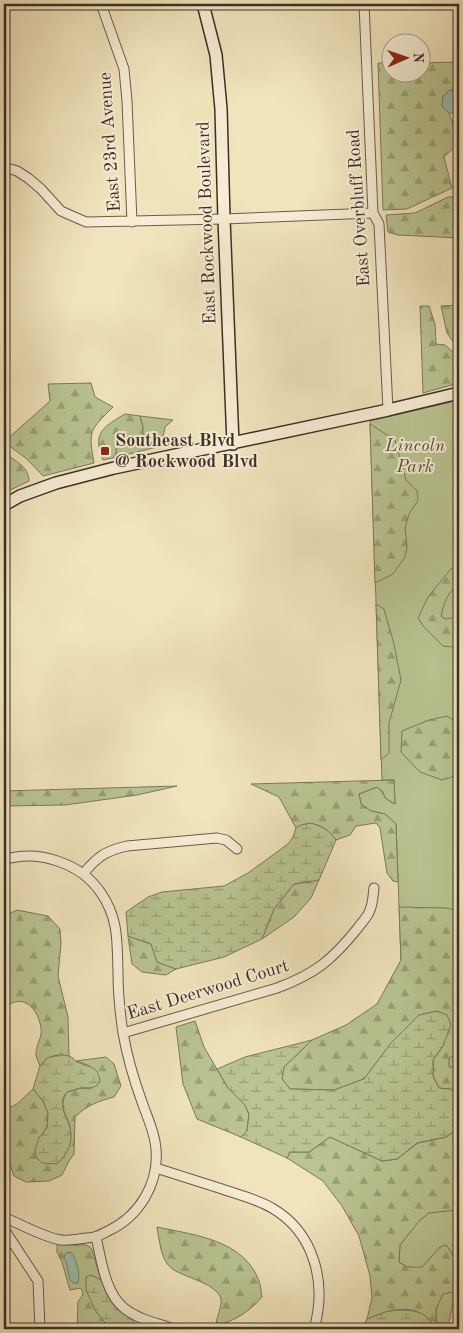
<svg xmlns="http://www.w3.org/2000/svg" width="463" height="1333" font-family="'Old Standard TT',serif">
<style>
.green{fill:#b9c492;stroke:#7a7a5d}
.forest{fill:url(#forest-firs);stroke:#7a7a5d}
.wetland{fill:url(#wetland-marsh);stroke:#7a7a5d}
.water{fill:#9bbfad;stroke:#758578}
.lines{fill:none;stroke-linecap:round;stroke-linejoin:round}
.street-casing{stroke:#685c4d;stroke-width:11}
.secondary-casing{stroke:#3b2f28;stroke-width:14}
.street{stroke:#f6edd4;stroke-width:9}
.secondary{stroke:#f6edd4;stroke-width:11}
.poi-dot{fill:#8f2418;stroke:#f6edd4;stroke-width:2}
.labels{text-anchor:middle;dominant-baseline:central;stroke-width:4;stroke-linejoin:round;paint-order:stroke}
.street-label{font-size:18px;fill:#3b2f28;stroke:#f6edd4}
.poi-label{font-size:18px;font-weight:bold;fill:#3b2f28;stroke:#f6edd4;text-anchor:start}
.park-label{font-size:18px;font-style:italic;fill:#544d3d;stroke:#f6edd4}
</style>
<defs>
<pattern id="forest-firs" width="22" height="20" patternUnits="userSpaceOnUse" patternTransform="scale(1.25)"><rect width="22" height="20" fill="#b9c492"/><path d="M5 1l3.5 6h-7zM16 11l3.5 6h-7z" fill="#98a077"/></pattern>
<pattern id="wetland-marsh" width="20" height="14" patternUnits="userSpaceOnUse" patternTransform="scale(1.25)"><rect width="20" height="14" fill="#b9c492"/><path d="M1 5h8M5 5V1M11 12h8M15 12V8" fill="none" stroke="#98a077"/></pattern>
</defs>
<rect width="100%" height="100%" fill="#f1e4bd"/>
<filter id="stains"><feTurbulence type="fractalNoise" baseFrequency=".004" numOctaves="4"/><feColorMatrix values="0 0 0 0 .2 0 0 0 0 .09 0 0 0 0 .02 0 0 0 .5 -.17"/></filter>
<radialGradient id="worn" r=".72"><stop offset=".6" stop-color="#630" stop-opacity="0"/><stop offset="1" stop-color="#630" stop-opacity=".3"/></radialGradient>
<path class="green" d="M459 400V1301L453 1302 450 1318 447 1329H436V1309L439 1302 407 1267 399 1262 400 1245 411 1231 396 824 385 814 371 811 361 804 359 794 377 787C385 794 384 799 395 804L394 780H382L370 421Z
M140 416 173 420 165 427 161 446 117 457 116 448 122 442 135 441 143 428Z"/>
<path class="forest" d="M459 62V90H450L443 96 442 106 449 113 459 143 444 157 452 188 407 209 383 210 378 63H390V72H420L421 63Z
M448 197H459V238L398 235 388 232 386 215 415 213Z
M459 305V350L447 333 441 306Z
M420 306H429L435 324 436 344 445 345 459 357V383L423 393Z
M91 383 95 397 113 407C90 430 88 430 94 463L43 476 27 459 4 442 50 401 48 384Z
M125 414 140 416 143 428V435L135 441 122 442 116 448 117 457 103 460C92 433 103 427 125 414Z
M370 424 395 440 406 480 417 491 418 500 409 514 405 528 407 547 405 557 393 574 375 583Z
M4 452C14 461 29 466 29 481L4 493Z
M458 568 459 583C447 594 445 600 441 616L445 619 452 618 459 610V640L452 647 443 646 424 627 418 618 428 597 451 569Z
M376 604 384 609 394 644 401 680 389 723V753L381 760Z
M447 716 453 720 458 748 459 749V777L455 776 442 780 420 772 401 752 402 731 429 720Z
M394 780 395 804 385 798 383 792 377 787 359 794 361 804 371 811 385 814 396 824 398 882 393 881 387 873 380 828 376 823 356 826 350 835 336 840C326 826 312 819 296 828L279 797 251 784Z
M177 786 137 795 65 805 4 806V791Z
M319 880 311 898 294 917 262 939 274 909 294 884Z
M399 907 446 908 459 911V1051L449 1059V1067H459V1091L458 1090 439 1088 433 1076V1060L443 1046 437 1011 419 1015 391 1043 364 1079 334 1090 290 1089 282 1079 284 1067 312 1040 346 1025 377 1004 401 960Z
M17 910 48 916 60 929 61 943 58 976 68 1017 69 1056C55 1055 50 1054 40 1066 39 1063 37 1059 36 1055 35 1046 43 1037 41 1028 38 1008 23 992 4 1008V916Z
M128 936 151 944 157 962 176 969 166 975 142 972 132 964Z
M195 1021 204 1047 228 1088 245 1105 249 1114 247 1131 241 1137 197 1119 183 1084 176 1027Z
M106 1057 114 1064 121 1086 114 1097C99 1101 87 1105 75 1117L74 1154 69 1161 62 1175 49 1181 26 1182 14 1176 4 1148V1110L17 1104 33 1089C43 1100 53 1113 46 1128 45 1132 41 1135 39 1138L70 1143C71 1136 71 1129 69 1123 64 1110 59 1106 67 1092L81 1088 91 1089 90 1066 76 1061Z
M459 1128V1207L457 1210 429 1213 420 1220 400 1245 399 1262 407 1267H422L440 1247 446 1245C455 1254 461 1278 458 1291L443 1294 436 1309V1329H435C420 1300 392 1309 367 1319L372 1298 370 1276 359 1236 342 1206 323 1181 287 1158 290 1152H309L330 1137 382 1161 397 1159 418 1143 446 1137Z
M157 1227C195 1235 244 1240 259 1281 261 1286 261 1292 262 1297 252 1309 237 1320 221 1324L216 1322C218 1315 222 1305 221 1299 217 1283 182 1277 171 1268 161 1260 159 1239 157 1227Z
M57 1244 86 1245 90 1247 92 1250 101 1280 91 1275 110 1329H77L78 1302 83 1294 81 1288 70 1290 62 1262 57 1252Z"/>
<path class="wetland" d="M311 823C323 827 329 830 336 840L319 880 294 884 274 909 262 939 224 957 176 969 157 962 151 944 128 936 126 912 148 897 162 892 224 886 248 873 288 844 293 837 296 828 301 825Z
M437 1011 447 1015 451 1025 443 1046 433 1060V1076L439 1088 458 1090 459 1091V1128L446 1137 417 1143 397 1159 382 1161 330 1137 309 1152H290L287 1158 241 1137 247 1131 249 1114 245 1105 228 1088 217 1069 245 1057 312 1040 284 1067 282 1079 290 1089 334 1090 364 1079 391 1043 419 1015Z
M58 1055C62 1055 67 1055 71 1057 77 1060 71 1059 77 1062 90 1068 98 1065 100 1082 94 1090 89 1087 80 1088 76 1089 71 1091 67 1092 65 1095 63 1097 63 1099 61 1107 65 1115 68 1122 75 1138 69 1153 57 1164L42 1163 36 1157 35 1149 39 1138 47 1128 48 1113 43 1101 33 1089 40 1066 47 1058Z
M91 1275 101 1280C105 1289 108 1300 116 1308 124 1316 134 1317 138 1329H110L95 1310 86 1290V1277Z
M395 1310C414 1310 426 1310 435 1329H362L367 1319 385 1312Z"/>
<path class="water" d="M450 90H459V114L449 113 442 106 443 96Z
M67 1252 72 1253C76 1260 81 1274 78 1283H73L70 1280 67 1266 64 1256Z"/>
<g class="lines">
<g class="street-casing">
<path id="street" d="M101 4 124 69 127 101 132 222
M364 4 373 213 379 224 388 410
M4 167 17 171 28 178 41 189 61 211 86 222 224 219 373 213
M4 860C38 849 81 863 101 893 119 919 117 943 118 973 118 992 120 1013 123 1033 127 1056 134 1080 142 1102 147 1117 155 1132 156 1149 159 1183 140 1216 108 1231 104 1233 99 1236 94 1237 90 1238 84 1238 79 1239 74 1239 66 1241 61 1240 46 1238 22 1225 8 1219L4 1218
M83 874C97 857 105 851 127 846L217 838 226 840 237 849
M123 1033 277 988C315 974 332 960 357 929 361 923 368 917 370 910 373 903 373 895 374 888
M156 1168C178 1175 200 1182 222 1189 239 1195 257 1199 272 1208 315 1233 327 1284 314 1329
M4 1229 38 1281 40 1329
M96 1237C101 1258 105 1293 124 1308 137 1319 157 1323 174 1329"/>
</g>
<g class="secondary-casing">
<path id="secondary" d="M203 4 216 55 221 109 224 219 233 444
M4 505 20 496 56 483 114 468 388 410 459 393"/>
</g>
<use href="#street" class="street"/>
<use href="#secondary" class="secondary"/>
</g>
<rect class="poi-dot" x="100" y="446" width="10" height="10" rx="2.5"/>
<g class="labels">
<g class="street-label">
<text transform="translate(110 142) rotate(-94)">East 23rd Avenue</text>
<text transform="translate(359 208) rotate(-94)">East Overbluff Road</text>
<text transform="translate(207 223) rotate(-92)">East Rockwood Boulevard</text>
<text transform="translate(208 990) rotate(-17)">East Deerwood Court</text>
</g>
<g class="poi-label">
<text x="115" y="441">Southeast Blvd<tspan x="115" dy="21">@ Rockwood Blvd</tspan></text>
</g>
<g class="park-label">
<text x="415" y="446">Lincoln<tspan x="415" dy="21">Park</tspan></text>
</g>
</g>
<rect width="463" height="1333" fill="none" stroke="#f1e4bd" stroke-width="20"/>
<rect x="5" y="5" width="453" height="1323" fill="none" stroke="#3b2f28" stroke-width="2.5"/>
<rect x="10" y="10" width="443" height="1313" fill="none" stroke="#3b2f28"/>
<g transform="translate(406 58) rotate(88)"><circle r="24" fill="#f6edd4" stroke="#aba18f"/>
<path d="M0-4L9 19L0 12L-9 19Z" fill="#8f2418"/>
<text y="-8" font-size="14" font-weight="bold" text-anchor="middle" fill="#3b2f28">N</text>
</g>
<rect width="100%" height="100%" filter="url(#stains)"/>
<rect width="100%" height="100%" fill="url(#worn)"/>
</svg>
